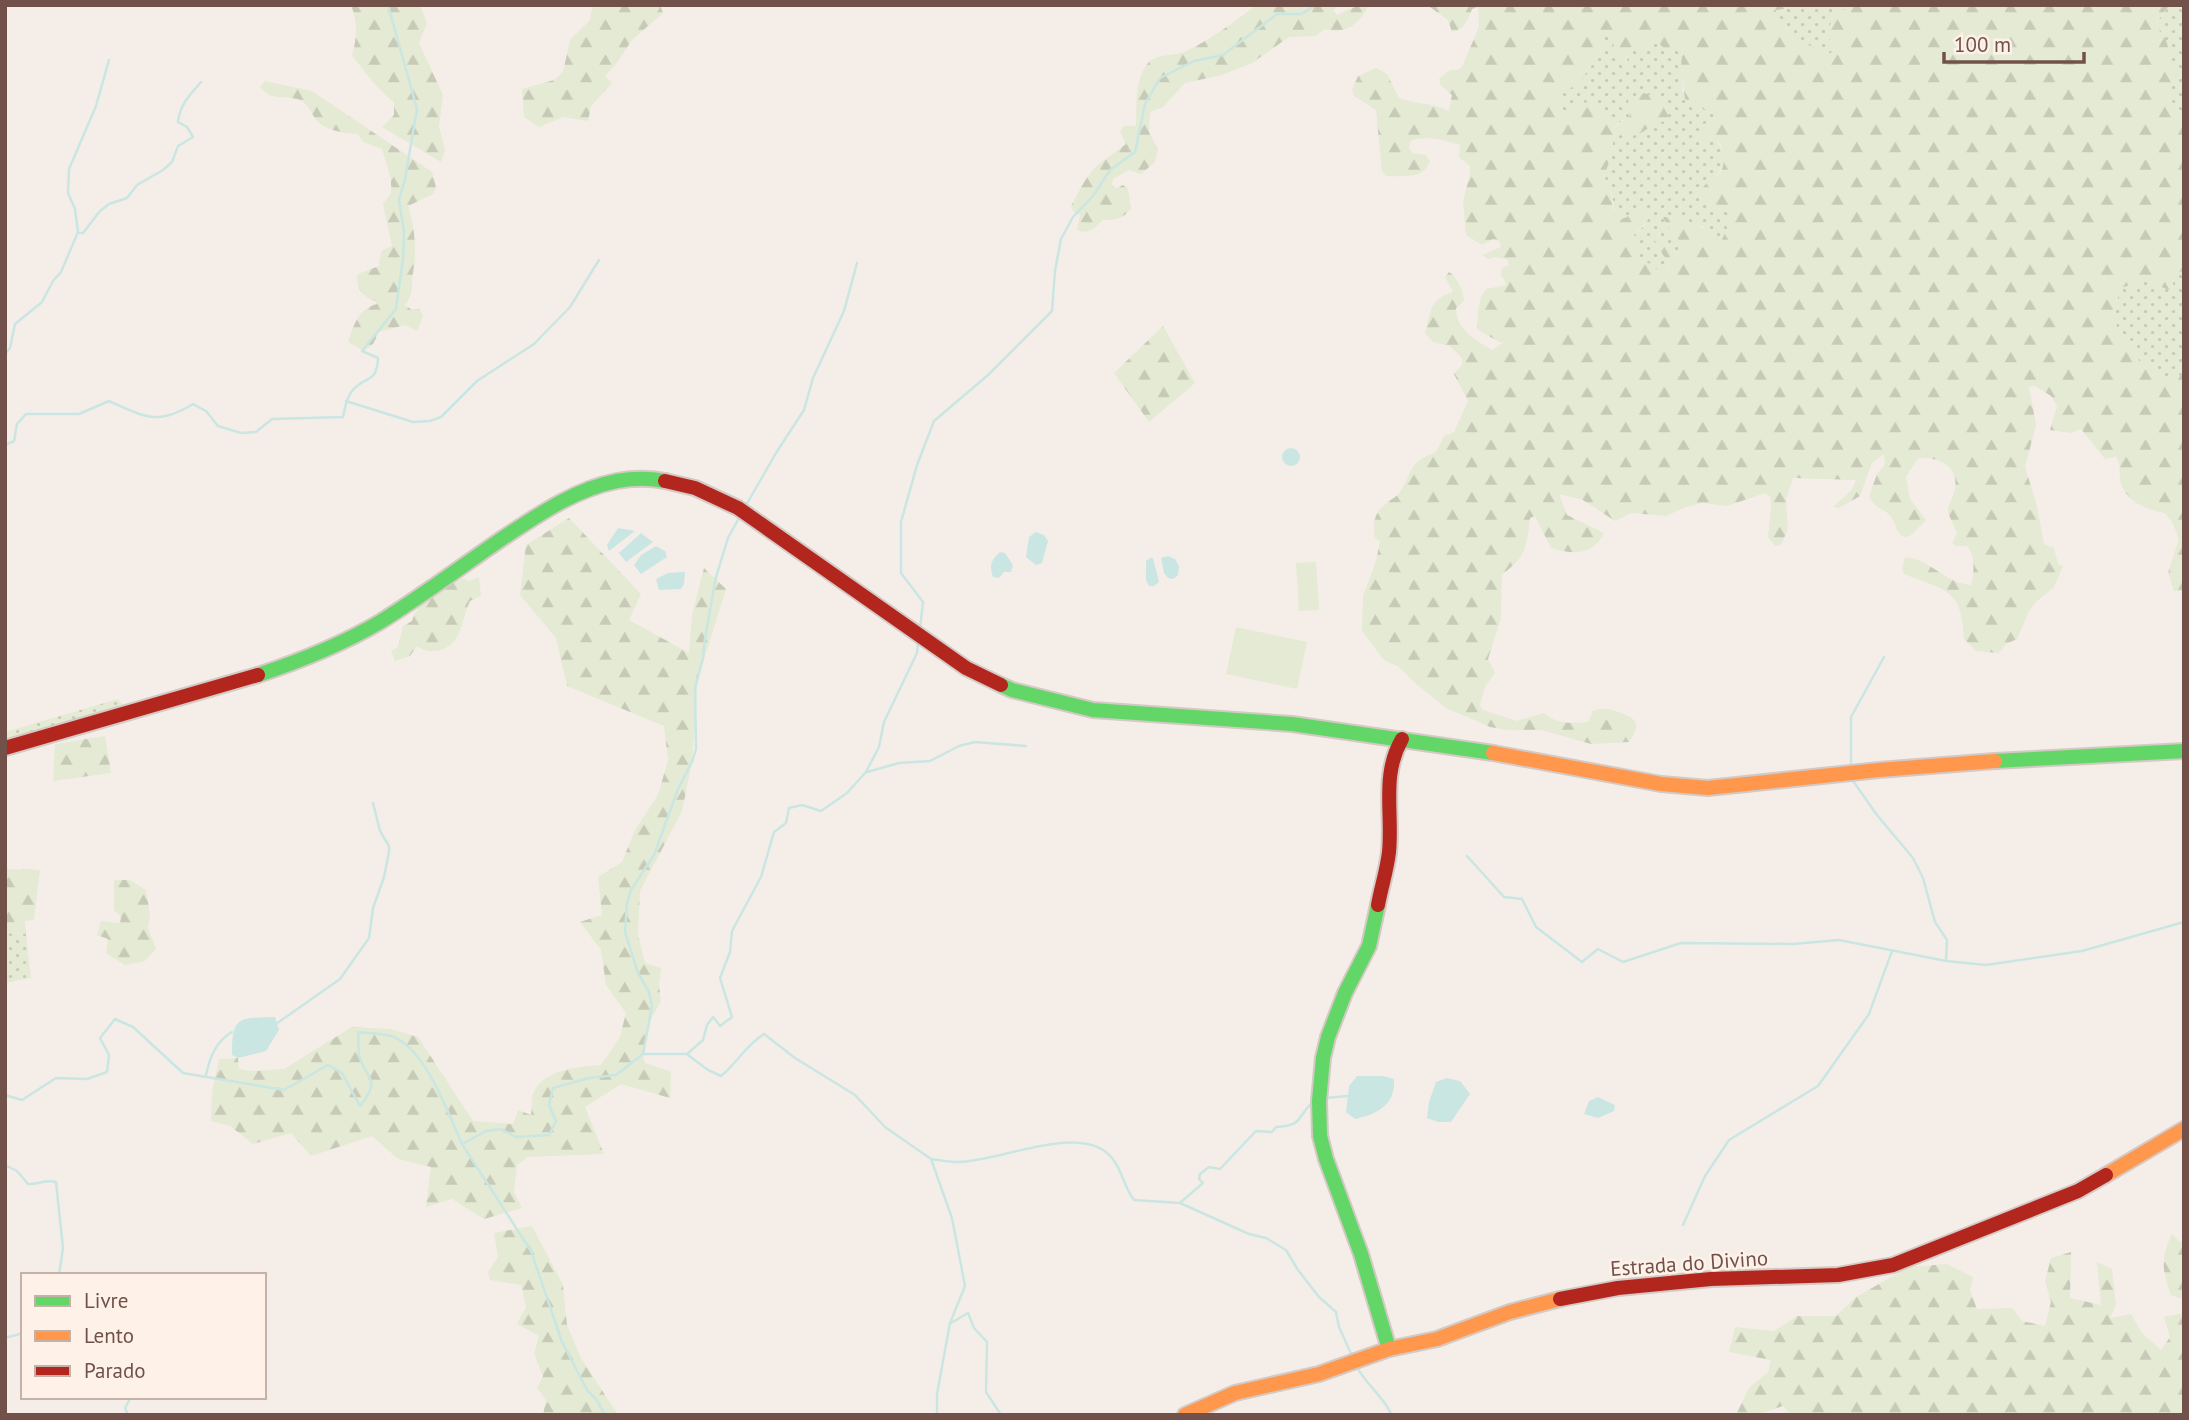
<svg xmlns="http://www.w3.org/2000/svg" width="2189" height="1420" font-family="'PT Sans',sans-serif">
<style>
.grass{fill:url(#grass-dots)}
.forest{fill:url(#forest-firs);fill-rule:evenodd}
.green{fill:#e4ead3}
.water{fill:#cae6e3}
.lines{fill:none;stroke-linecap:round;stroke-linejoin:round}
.stream{stroke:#cae6e3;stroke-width:2.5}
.fast-casing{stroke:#d4c9c4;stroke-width:18}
.slow-casing{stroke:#d4c9c4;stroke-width:18}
.jam-casing{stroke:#d4c9c4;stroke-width:18}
.fast{stroke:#63d668;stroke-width:14}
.slow{stroke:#ff974d;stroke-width:14}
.jam{stroke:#b3261e;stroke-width:14}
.labels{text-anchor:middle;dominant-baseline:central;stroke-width:5;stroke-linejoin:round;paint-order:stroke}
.street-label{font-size:21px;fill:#71514a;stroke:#fef1e8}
</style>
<defs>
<pattern id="grass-dots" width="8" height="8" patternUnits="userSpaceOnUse" patternTransform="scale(1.75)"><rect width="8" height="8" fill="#e4ead3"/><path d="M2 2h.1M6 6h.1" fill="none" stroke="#c7cab7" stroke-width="1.8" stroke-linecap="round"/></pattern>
<pattern id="forest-firs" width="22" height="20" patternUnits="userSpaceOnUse" patternTransform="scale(1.75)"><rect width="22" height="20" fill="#e4ead3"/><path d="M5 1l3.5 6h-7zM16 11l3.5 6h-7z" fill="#c7cab7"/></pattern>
</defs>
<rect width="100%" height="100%" fill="#f5eee8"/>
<path class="grass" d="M1791 5H1854L1838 13 1835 48 1830 54 1793 39 1784 26 1765 12 1789 8Z
M2170 5H2184V119L2172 102 2157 28 2158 20Z
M1607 35 1614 40 1626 63 1632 46 1641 47 1657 41 1683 48C1681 63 1683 76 1682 91L1716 115V119L1700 126C1731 153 1733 162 1702 190L1704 203 1732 213C1730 226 1723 235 1719 247L1715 246 1703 226 1690 225 1671 217 1666 225 1685 246 1689 254C1672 255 1667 247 1659 234L1661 248 1669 264 1666 271H1658L1652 265 1641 260 1632 237 1645 225 1641 211 1622 219 1615 215 1612 194 1604 176 1612 154 1613 138 1620 133 1636 135 1655 122C1637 118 1626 114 1612 129L1563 118 1560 115V85L1582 81 1588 69 1600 56 1603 37Z
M2184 270V373L2169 383 2157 368 2138 361 2132 342 2117 328 2114 316 2120 288 2146 281 2172 291 2174 275Z
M118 699 124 706 5 739V732Z
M5 933 26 934 31 978 5 983Z"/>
<path class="forest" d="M351 5H420L427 23 419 43 443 95 439 127 445 150 441 162 382 127 394 115V102C377 90 366 72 352 56 357 37 358 24 351 5Z
M593 5H660L663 13 632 40 616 64 605 76 612 83 591 106 588 121 563 117 539 127 524 117 522 89 554 80 563 72 570 40 590 20Z
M1257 5H1340L1333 10 1337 15 1359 5 1368 6C1360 24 1345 35 1325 29L1315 36 1289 37 1252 63 1222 75 1185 83 1163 107 1150 112 1149 132 1158 149 1155 162 1141 174 1129 170 1113 179 1112 185 1117 188 1123 185 1128 189 1131 208C1124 219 1115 220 1103 220 1095 228 1088 235 1077 230L1080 215 1074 212 1071 206C1079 192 1087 173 1099 164 1108 157 1117 151 1126 144L1120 132 1124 126H1136C1137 106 1134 80 1148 63 1155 54 1173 56 1184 52 1211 40 1233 22 1257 5Z
M1427 5H1791L1789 8 1765 12 1784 26 1793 39 1830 54 1835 48 1825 32 1838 13 1854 5H2170L2158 19 2157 28 2165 37 2177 77 2170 90 2172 102 2184 119V270L2174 275 2172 291 2146 281 2120 288 2114 315 2117 328 2132 342 2139 361 2157 368 2169 383 2184 373V591H2174L2168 573 2179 539 2172 522 2165 513C2148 510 2126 502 2121 483 2118 474 2122 465 2116 457L2105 459 2081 429 2071 433 2050 430 2057 406 2051 396 2035 386 2029 387 2036 425 2025 467 2037 506 2044 544 2054 548 2058 564 2063 566 2054 587 2036 602 2029 611 2017 639 2006 644 1999 653 1976 651 1964 639C1962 588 1946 591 1904 574L1902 568 1905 557C1930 559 1947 584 1971 585 1974 571 1976 558 1967 546H1956L1952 543 1957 533C1955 527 1949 517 1948 511 1948 504 1954 496 1955 489 1959 464 1937 457 1918 458L1906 477 1910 499 1926 520 1910 536 1904 537C1896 532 1896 524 1891 517 1884 507 1876 511 1869 496L1877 474 1885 464 1884 454 1872 463 1860 496 1839 508 1833 507 1851 491 1856 480 1793 478 1786 499 1788 529 1781 545 1775 546 1768 537 1771 508 1770 496 1765 493 1727 506 1703 503 1686 507 1666 516 1631 513 1615 521 1583 500 1559 494 1567 515 1604 533C1592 557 1572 554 1551 548L1535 516 1530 518C1527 545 1526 558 1502 574L1501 618 1488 659 1495 673 1485 687 1480 705 1483 710 1517 721 1544 713C1557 725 1571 723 1588 722L1593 711C1605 707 1610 709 1621 713 1640 719 1639 727 1629 742L1591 744 1541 730H1507L1490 727 1446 708 1415 683 1399 667 1384 660 1362 631 1363 596 1376 561 1380 541 1375 538C1372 524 1374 512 1387 503 1391 499 1397 497 1400 492 1415 469 1406 464 1436 452L1444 436 1454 432 1468 401 1454 374 1462 365V358L1450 346 1433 342 1425 333C1431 312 1429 299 1453 292L1445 277 1449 272C1457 277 1464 291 1464 301L1456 308C1456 330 1476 340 1492 350L1504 342H1499L1477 329C1478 314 1477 301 1486 289L1507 285 1501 275 1502 268 1509 265 1507 259 1495 257 1488 259 1482 255 1501 247 1499 241 1493 239 1482 245 1466 235 1463 202 1470 173V166L1459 157 1460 145C1444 140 1426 135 1410 141L1409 148 1413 153 1426 155 1430 161C1424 180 1402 176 1386 176L1382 171 1376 110 1354 96 1352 90 1358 76 1376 68 1387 74 1399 98C1416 104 1433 103 1449 111L1452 95 1441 86 1439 79 1450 70H1457L1462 67 1479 27 1478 7 1472 9C1468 20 1464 30 1452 32L1448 20ZM1607 36 1614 40 1613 52 1621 63H1625L1632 46 1641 47 1657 41 1666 51 1683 48 1681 65 1685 99 1716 115V119L1700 126 1699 130 1704 140C1713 141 1720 139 1722 149 1730 181 1706 175 1701 192 1701 195 1703 200 1704 203L1732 213C1730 226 1723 235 1719 247L1715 246C1714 242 1714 238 1712 234 1707 226 1673 217 1663 217 1668 232 1682 240 1689 254 1669 256 1668 242 1655 232L1653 235C1655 246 1664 254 1669 265L1666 271H1658L1652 265 1641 260 1632 237 1648 220V215L1641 211 1622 219C1610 212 1614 205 1611 193 1610 188 1606 182 1604 176L1612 154 1613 138C1622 132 1626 137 1636 135 1647 132 1649 123 1667 121L1669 117 1658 98 1644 93 1628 101 1630 116 1613 128C1610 115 1603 109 1593 100L1570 108 1562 118 1560 115V86L1566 91 1582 81 1588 69 1600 56 1603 38Z
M265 81 312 91 432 172 436 187 433 194 408 206C415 228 417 250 413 273 410 288 415 291 405 305L412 310 420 309 423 316 417 331 405 325 379 332 373 344 364 351 348 342C354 325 358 309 377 304L376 301C364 299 354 287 358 274L379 266 381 251 392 246 383 204C385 200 388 198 390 195 395 186 385 159 382 149L363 142 358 134C346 134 325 130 317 121 311 114 309 104 300 100 284 94 274 103 260 87Z
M1163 326 1195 383 1149 422 1114 373Z
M569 518 641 594 629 620 689 653 692 615 704 568 726 589 698 678 692 762 682 811 640 891 638 935 645 963 661 968 659 985 661 1001 651 1019 643 1054 645 1063 671 1072 670 1098 621 1084 585 1107 604 1154 528 1157 517 1165 514 1192 522 1208 484 1219 452 1199 426 1207 431 1167 398 1159 372 1136 311 1156 291 1133 253 1144 230 1126 211 1121 212 1092 219 1059 238 1058 239 1069 253 1071 284 1069 352 1027 391 1029 418 1037 473 1121 513 1124 518 1110 531 1115C532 1109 531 1098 534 1092 544 1069 579 1067 601 1065L620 1037 626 1013 606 985 601 950 580 922 602 915 598 877 622 862 635 830 658 795 668 760 664 726 567 686 556 638 520 595 526 545Z
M479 577 481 596 470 601C464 613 463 628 456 639 447 652 428 655 417 646L410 656 395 661 391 651 398 647 403 626 412 621C419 598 444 588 464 578L468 581Z
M105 736 111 773 53 781 55 744Z
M5 869 40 870 34 920 25 921 26 934 5 933Z
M114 880H130L146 890 150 915 148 928 156 949 145 961 125 965 106 953 108 939 97 935 101 921 120 923 121 917 114 910Z
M532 1226 563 1285 567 1325 581 1358 618 1415H543L546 1400 537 1388 543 1376 534 1354 539 1336 517 1324 526 1307 521 1285 490 1280 488 1272 498 1257 494 1233Z
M2172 1234 2180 1242 2184 1240V1300L2171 1295C2162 1270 2160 1258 2172 1234Z
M2071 1252 2070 1298 2101 1305 2097 1262 2112 1269 2116 1305 2110 1318 2131 1314 2142 1333 2161 1350 2170 1337 2164 1317 2184 1313V1415H1791L1783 1406 1756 1415H1736L1749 1388 1768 1372 1771 1360 1729 1352 1735 1327 1774 1331 1797 1316H1836L1856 1297 1909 1267 1947 1264 1973 1277 1970 1291 1977 1309 2012 1308 2022 1321 2045 1326 2051 1302 2045 1281 2051 1258Z"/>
<path class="green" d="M1316 562 1319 610 1299 611 1296 563Z
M1393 579 1410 584 1407 597 1389 593Z
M1236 627 1307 642 1297 689 1226 674Z"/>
<path class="water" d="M1282 457a9 9 0 1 1 18 0a9 9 0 1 1-18 0Z
M618 528 635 531 609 551 607 545Z
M1036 532 1044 535 1048 541 1042 563 1036 565 1026 557 1029 537Z
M641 533 653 542 626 562 619 553Z
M656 546 665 551 667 557 641 574 634 565 641 555Z
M1000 552 1005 553 1013 565 1011 572H1004L999 578 993 577C989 565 991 560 1000 552Z
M1168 556 1175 559 1179 566 1178 575 1173 579 1168 578 1164 573 1161 558Z
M1150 558H1153L1159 582 1154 586H1149L1146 580V561Z
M685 572 684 584 681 589 659 590 656 579 668 573Z
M275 1017 279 1030 266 1051 238 1058 232 1055C232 1016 238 1018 275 1017Z
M1357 1076H1383L1394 1079C1396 1105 1377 1114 1355 1119L1346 1112 1349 1086Z
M1447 1078 1460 1081 1470 1094 1451 1122H1438L1427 1118 1429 1102 1436 1082Z
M1598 1097 1615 1105 1614 1111 1598 1118 1584 1114 1589 1101Z"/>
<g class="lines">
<path class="stream" d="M80 233H83L100 211 109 204 127 198 137 185 163 170 172 162 178 146 193 137 187 127 178 122C180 104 190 95 201 82
M5 354 10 348 15 324 42 302 53 281 61 272 78 232 75 209 68 193 69 169 96 106 109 60
M346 401 413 422 430 421 441 417 477 381 534 344 570 307 599 260
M5 445 14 441 17 424 26 414H79L109 401C145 417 157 426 193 404L206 411 218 426 241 433 256 432 272 419 343 417C345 408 346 399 352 391 364 375 377 385 378 358L362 351 396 309 403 259 404 232 399 200 405 179 417 109 388 5
M745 507 776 453 804 410 813 378 844 311 857 263
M920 629 923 602 901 573V522L917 465 934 421 988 375 1052 311 1055 271 1061 239 1073 217 1093 196 1110 170 1135 152 1145 104 1160 78 1194 61 1223 55 1277 14H1301L1316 5
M1851 768V717L1884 657
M867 772 899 763 930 761 959 746 975 742 1026 746
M1851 778 1877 815 1913 858 1923 878 1935 922 1947 940 1946 960
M1467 856 1504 897 1522 899 1536 927 1582 962 1598 949 1623 962 1681 943 1793 944 1839 940 1946 961 1986 965 2082 951 2184 922
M276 1024 340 979 369 938 373 908 384 877 389 852V846L380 831 373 803
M643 1054 652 1006 649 992 638 973 625 932 627 903 631 890 654 855 678 789 692 762 696 749 695 688 703 658 705 638 716 577 728 538 740 516
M688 1055 708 1070 721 1076C737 1063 746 1045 764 1034L795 1058 855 1095 885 1127 931 1159 952 1218 965 1286 950 1323 937 1394V1415
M5 1064V1074
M206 1075C210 1057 216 1041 232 1032
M5 1095 22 1100 56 1078 87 1079 107 1072 109 1055 100 1038 115 1019 133 1027 183 1073 284 1090 328 1065 342 1073 360 1106C383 1078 365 1079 359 1055 358 1048 359 1039 358 1032 369 1034 386 1033 396 1038 428 1054 448 1114 462 1144L486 1131 501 1129 516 1137 549 1135 556 1121 549 1105 553 1088 589 1078 616 1075 643 1054H687L703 1040 707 1025 713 1017 720 1026 732 1017 720 978 730 952 732 931 761 877 774 832 786 823 789 808 802 805 821 811 847 793 866 772 879 747 884 722 917 653 918 642
M1326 1098 1347 1096
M462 1144 531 1251 562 1342 587 1390 596 1399 605 1415
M931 1159C939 1160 949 1162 958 1162 997 1162 1075 1125 1107 1153 1121 1164 1123 1186 1134 1200L1180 1203 1249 1234 1266 1238 1286 1250 1298 1270 1319 1297 1336 1312 1339 1327 1353 1358
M5 1165 17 1171 28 1184C40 1185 43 1179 56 1182L63 1248 59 1275
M1181 1202 1203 1183 1199 1179 1200 1174 1209 1167 1220 1169 1256 1131 1272 1132 1276 1127C1305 1125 1295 1118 1313 1102
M1683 1225 1705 1176 1729 1140 1818 1086 1869 1014 1892 951
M951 1323 968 1313 974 1328 987 1342 986 1392 1001 1415
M5 1338 23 1333
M1357 1367C1364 1382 1389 1403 1391 1415
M128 1415 125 1408 131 1397"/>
<g class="fast-casing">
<path id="fast" d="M258 675C300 661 341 645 380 622 422 596 462 566 503 538 538 515 575 489 617 481 633 478 649 478 665 481
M1001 685 1012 690 1093 710 1292 724 1493 753
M1995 761 2184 751
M1378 905 1369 946 1345 993 1328 1037 1323 1058 1319 1101 1320 1136 1326 1159 1361 1254 1389 1349"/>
</g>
<g class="slow-casing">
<path id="slow" d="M1493 753 1661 784 1708 788 1879 770 1995 761
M2106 1175 2184 1129
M1185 1415 1235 1393 1319 1374 1389 1349 1437 1339 1510 1312 1560 1299"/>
</g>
<g class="jam-casing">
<path id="jam" d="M665 481 695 488 738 508 966 668 1001 685
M5 748 258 675
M1378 905C1381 888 1387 870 1389 852 1393 813 1381 775 1402 739
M1560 1299 1618 1288 1711 1279 1838 1275 1893 1265 2078 1191 2106 1175"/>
</g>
<use href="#fast" class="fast"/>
<use href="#slow" class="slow"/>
<use href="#jam" class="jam"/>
</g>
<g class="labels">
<g class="street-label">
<text transform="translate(1689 1263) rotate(-4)">Estrada do Divino</text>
</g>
</g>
<rect width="2189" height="1420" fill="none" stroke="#71514a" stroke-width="14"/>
<rect x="21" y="1273" width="245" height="126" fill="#fef1e8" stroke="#c6b1a9" stroke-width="2"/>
<rect x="35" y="1296" width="35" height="10" fill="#63d668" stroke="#c6b1a9" stroke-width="2"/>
<text x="84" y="1308" font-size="21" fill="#71514a">Livre</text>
<rect x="35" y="1331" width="35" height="10" fill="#ff974d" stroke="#c6b1a9" stroke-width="2"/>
<text x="84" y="1343" font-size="21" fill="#71514a">Lento</text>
<rect x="35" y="1366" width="35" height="10" fill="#b3261e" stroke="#c6b1a9" stroke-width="2"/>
<text x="84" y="1378" font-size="21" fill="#71514a">Parado</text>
<path d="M1944 52v10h140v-10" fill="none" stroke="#71514a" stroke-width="3.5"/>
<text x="1954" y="52" font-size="21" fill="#71514a" stroke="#fef1e8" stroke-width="5" paint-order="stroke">100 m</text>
</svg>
